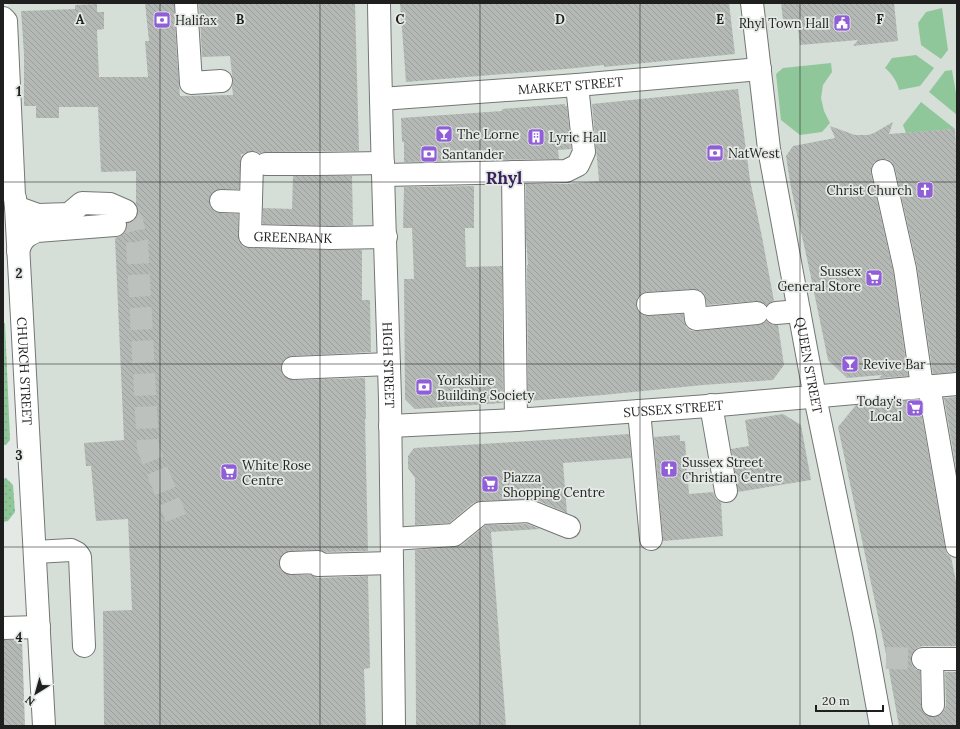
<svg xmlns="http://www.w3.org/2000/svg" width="960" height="729" font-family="Lora,serif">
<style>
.built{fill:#d5dfd7}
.green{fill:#90c79a}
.garden{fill:url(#garden-dots)}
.building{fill:url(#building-back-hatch)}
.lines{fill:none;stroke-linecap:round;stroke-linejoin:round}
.minor-tunnel{stroke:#bdc1bd;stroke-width:22;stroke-dasharray:22 11;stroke-linecap:butt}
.minor-casing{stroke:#747775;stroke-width:24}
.minor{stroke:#fff;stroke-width:22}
.grid{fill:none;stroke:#1e1f1e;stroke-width:1;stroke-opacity:0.55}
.labels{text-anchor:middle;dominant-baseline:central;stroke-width:3.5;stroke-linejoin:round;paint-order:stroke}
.poi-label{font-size:13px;fill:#1e1f1e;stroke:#e5e9e5;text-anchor:start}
.street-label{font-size:13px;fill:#1e1f1e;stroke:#e5e9e5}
.district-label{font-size:17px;font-weight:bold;fill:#39225b;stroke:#e5e9e5}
.grid-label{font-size:13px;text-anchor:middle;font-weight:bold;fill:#1e1f1e;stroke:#e5e9e5;stroke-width:3.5;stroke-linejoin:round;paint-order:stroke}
</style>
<defs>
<pattern id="garden-dots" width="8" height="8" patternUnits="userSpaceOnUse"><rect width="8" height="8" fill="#90c79a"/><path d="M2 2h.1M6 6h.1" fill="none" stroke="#7caa84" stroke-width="1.8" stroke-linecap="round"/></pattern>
<pattern id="building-back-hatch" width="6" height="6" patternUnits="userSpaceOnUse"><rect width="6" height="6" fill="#b5b9b6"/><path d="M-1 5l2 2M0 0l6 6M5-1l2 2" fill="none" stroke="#9b9f9c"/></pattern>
</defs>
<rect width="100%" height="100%" fill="#e5e9e5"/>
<path class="built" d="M8 3H957V726H44L6 21Z"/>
<path class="green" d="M942 8 948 50 941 59 921 45 918 23 926 12Z
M916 55 934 68 920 86 899 90C897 81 892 74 885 68L892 58Z
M831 63 832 72 823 85 821 98 824 111 830 123 822 132 800 135 781 120 776 74 783 68Z
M952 70 957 99V115L929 92 945 71Z
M921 102 955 129 906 133 903 125Z"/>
<path class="garden" d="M3 323H5L10 440 6 445H3Z
M6 478 13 485 15 512 8 521 3 522V479Z"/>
<path class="building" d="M145 3H174L177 58 180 96 233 95 232 86 233 80 232 75 230 56 202 57 199 3H355L359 151 266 152 260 153 253 151 246 152 243 154H241L239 189H221L215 190 211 194 209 201 210 207 215 212 221 213 238 214V236L239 242 244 247 250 248 331 250H362V300H370L371 352 292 356 286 358 282 363 281 368 283 375 288 379 293 380 365 378 366 419H365L368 551 325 552 324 551 318 550 291 551 284 553 280 558 279 563 281 570 286 574 291 575H311L318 578 368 576 370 668 364 669 366 726H104L103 611 132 610 128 519 96 521 91 466H86L84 443 124 440 115 238 122 235 126 230 127 223 134 221 138 216V210L136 204V171L101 172 98 107H59V118H36V106H24V54L21 11 75 9V5L97 4V12H104V29L97 30 99 77H148L145 41H149Z
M400 3H729L735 54 604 67V65L566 69 406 82Z
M781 3H894L898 41 853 46 858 40 800 45 798 28 784 29Z
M738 89 750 180 762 237 774 301 769 303 767 305 762 302 756 301 707 305 706 299 704 293 699 290 693 289 647 292 641 294 637 298 636 305 638 311 643 315 648 316 683 314 684 321 686 327 691 331H697L758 325 764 323 766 321 771 324 778 325 784 365 773 380 703 385 603 395 528 401 527 265H528L526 238V184H566L599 181 592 104Z
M565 104V106H567L571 149 558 150 559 159 488 160 487 150 454 152V161L404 162V142H402L401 118 502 111V109Z
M893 122 889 134 955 129 956 146H957V372L933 374 917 266 895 168 892 162 887 159H881L874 162 871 168V174L893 271 908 376 879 378 882 375 847 378 828 360 808 263 791 188 786 156 793 146 835 138 830 126 855 135H868L874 133Z
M293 176H352L353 225 331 226 263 224V208L292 209Z
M474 186V228H465L466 267 502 266 503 403 415 409 405 399 404 279H414L412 228H403L404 187Z
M957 397V473L944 398Z
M919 400 945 548 947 554 951 557 957 586V646H923L917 648 912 653 911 659 912 666 916 670 920 671 921 706 923 712 927 716 934 717 940 715 944 711 946 705 945 672H957V726H899L886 654 838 427 856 405Z
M783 414 801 425 811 480 738 492 731 449 749 446 745 420Z
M629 434 631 458 563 463 567 513 534 499H529L480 501 473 503 449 523 415 525V478L408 468V456L414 448 562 439Z
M680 435V441H685L689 494 713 492 716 499 721 502 723 536 663 541V538L654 437Z
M527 524 540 529 491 532 506 726H416L415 550 455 547 462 545 486 525Z
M3 640H22L25 726H3Z"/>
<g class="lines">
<path class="minor-tunnel" d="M126 211 132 221 137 242 148 448 176 518
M886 658 923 659"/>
<g class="minor-casing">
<g id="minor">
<path d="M186 3 191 83 221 81"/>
<path id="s1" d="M379 3C381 135 386 267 390 399 392 508 392 617 394 726"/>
<path id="s2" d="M752 3 769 149 815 397 864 632 881 726"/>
<path id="s3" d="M3 18 6 21 14 196 15 198 16 207 44 726"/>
<path id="s4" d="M381 99 577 85 760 69"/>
<path id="s5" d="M252 163 250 236 331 238 386 237"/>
<path d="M266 164H319L383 163"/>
<path d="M883 171 905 269 922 386"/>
<path d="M513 172 516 420"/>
<path d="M384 175 566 171 578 165 584 152 577 85"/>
<path d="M221 201 251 202"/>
<path d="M16 207 38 215 69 214 82 203 110 204 126 211"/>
<path d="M18 251C22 239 25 236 37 231L115 225"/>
<path d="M648 304 694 301 696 319 757 313"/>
<path d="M776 313 799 311"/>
<path d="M293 368 389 364"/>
<path d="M929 386 957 546"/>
<path d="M711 405 726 491"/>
<path d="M639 411 651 539"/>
<path id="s6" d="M390 426 516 420 708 406 957 384"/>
<path d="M392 539 454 535 481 513 529 511 569 527"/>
<path d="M35 552 71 550 77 553 80 557 84 646"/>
<path d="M291 563 318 562V565L392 563"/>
<path d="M3 628 39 627"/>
<path d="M923 659H957"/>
<path d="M932 659 933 705"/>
</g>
</g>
<use href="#minor" class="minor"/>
</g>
<path class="grid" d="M160 3V726M320 3V726M480 3V726M640 3V726M800 3V726M3 182H957M3 364H957M3 547H957"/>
<defs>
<g id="bank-square" transform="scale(0.9)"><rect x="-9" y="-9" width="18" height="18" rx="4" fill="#905fd8" stroke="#e5e9e5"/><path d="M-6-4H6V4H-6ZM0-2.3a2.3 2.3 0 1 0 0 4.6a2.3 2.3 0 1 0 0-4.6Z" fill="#fff"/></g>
<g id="civic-square" transform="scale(0.9)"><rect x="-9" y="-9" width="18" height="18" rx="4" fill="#905fd8" stroke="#e5e9e5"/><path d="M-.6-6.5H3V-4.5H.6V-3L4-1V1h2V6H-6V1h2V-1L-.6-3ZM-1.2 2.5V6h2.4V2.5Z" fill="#fff"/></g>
<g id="bar-square" transform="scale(0.9)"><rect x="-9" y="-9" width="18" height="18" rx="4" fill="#905fd8" stroke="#e5e9e5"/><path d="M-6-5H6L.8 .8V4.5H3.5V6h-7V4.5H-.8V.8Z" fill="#fff"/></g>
<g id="building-square" transform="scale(0.9)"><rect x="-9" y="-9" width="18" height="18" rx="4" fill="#905fd8" stroke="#e5e9e5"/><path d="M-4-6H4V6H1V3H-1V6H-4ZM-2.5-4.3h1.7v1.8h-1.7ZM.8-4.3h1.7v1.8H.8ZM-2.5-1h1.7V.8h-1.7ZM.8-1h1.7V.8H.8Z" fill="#fff"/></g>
<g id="church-square" transform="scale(0.9)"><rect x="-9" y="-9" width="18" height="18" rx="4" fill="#905fd8" stroke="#e5e9e5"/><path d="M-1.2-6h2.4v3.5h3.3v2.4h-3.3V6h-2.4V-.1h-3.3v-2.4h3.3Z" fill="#fff"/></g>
<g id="supermarket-square" transform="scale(0.9)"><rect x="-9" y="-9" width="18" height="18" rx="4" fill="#905fd8" stroke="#e5e9e5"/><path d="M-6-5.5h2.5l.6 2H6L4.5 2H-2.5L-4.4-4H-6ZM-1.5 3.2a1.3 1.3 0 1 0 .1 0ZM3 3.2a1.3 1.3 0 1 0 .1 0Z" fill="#fff"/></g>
</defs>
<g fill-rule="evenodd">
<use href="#bank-square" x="162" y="20"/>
<use href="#civic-square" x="842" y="23"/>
<use href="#bar-square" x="444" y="134"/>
<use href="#building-square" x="536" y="137"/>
<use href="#bank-square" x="715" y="153"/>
<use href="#bank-square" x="429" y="154"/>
<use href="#church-square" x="925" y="190"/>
<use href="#supermarket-square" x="874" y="278"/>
<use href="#bar-square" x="850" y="364"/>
<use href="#bank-square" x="424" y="387"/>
<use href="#supermarket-square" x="915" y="408"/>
<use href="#church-square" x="669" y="469"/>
<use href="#supermarket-square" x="229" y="472"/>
<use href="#supermarket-square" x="490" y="484"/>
</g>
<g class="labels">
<g class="poi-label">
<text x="175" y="20">Halifax</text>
<text x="829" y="23" text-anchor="end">Rhyl Town Hall</text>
<text x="457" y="134">The Lorne</text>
<text x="549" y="137">Lyric Hall</text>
<text x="728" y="153">NatWest</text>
<text x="442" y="154">Santander</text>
<text x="912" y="190" text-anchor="end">Christ Church</text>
<text x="861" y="271" text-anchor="end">Sussex<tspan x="861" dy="15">General Store</tspan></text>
<text x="863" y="364">Revive Bar</text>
<text x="437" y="380">Yorkshire<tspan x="437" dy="15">Building Society</tspan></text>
<text x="902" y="401" text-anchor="end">Today's<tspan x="902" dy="15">Local</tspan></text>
<text x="682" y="462">Sussex Street<tspan x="682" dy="15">Christian Centre</tspan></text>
<text x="242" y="465">White Rose<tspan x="242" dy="15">Centre</tspan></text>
<text x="503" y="477">Piazza<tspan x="503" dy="15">Shopping Centre</tspan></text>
</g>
<g class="street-label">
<text stroke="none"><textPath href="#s4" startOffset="190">MARKET STREET</textPath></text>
<text stroke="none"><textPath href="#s5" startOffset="116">GREENBANK</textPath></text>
<text stroke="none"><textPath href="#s1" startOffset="362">HIGH STREET</textPath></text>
<text stroke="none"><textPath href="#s2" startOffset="367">QUEEN STREET</textPath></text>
<text stroke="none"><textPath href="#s3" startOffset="355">CHURCH STREET</textPath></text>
<text stroke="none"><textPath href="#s6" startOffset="284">SUSSEX STREET</textPath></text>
</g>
<g class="district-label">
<text x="504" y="178">Rhyl</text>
</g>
</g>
<g class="grid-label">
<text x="80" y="24">A</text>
<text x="240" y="24">B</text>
<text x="400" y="24">C</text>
<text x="560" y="24">D</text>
<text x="720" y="24">E</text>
<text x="880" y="24">F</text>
<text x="19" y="96">1</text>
<text x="19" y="278">2</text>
<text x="19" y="460">3</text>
<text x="19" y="642">4</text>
</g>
<rect width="960" height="729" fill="none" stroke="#1e1f1e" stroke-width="8"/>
<g transform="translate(36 693) rotate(217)" stroke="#e5e9e5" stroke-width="3" paint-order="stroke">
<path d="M0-3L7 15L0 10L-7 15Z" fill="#1e1f1e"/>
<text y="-6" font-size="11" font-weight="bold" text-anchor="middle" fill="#1e1f1e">N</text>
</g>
<path d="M816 705v6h67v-6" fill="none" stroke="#1e1f1e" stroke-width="2"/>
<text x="822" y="705" font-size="12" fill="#1e1f1e" stroke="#e5e9e5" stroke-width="3" paint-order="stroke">20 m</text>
</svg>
